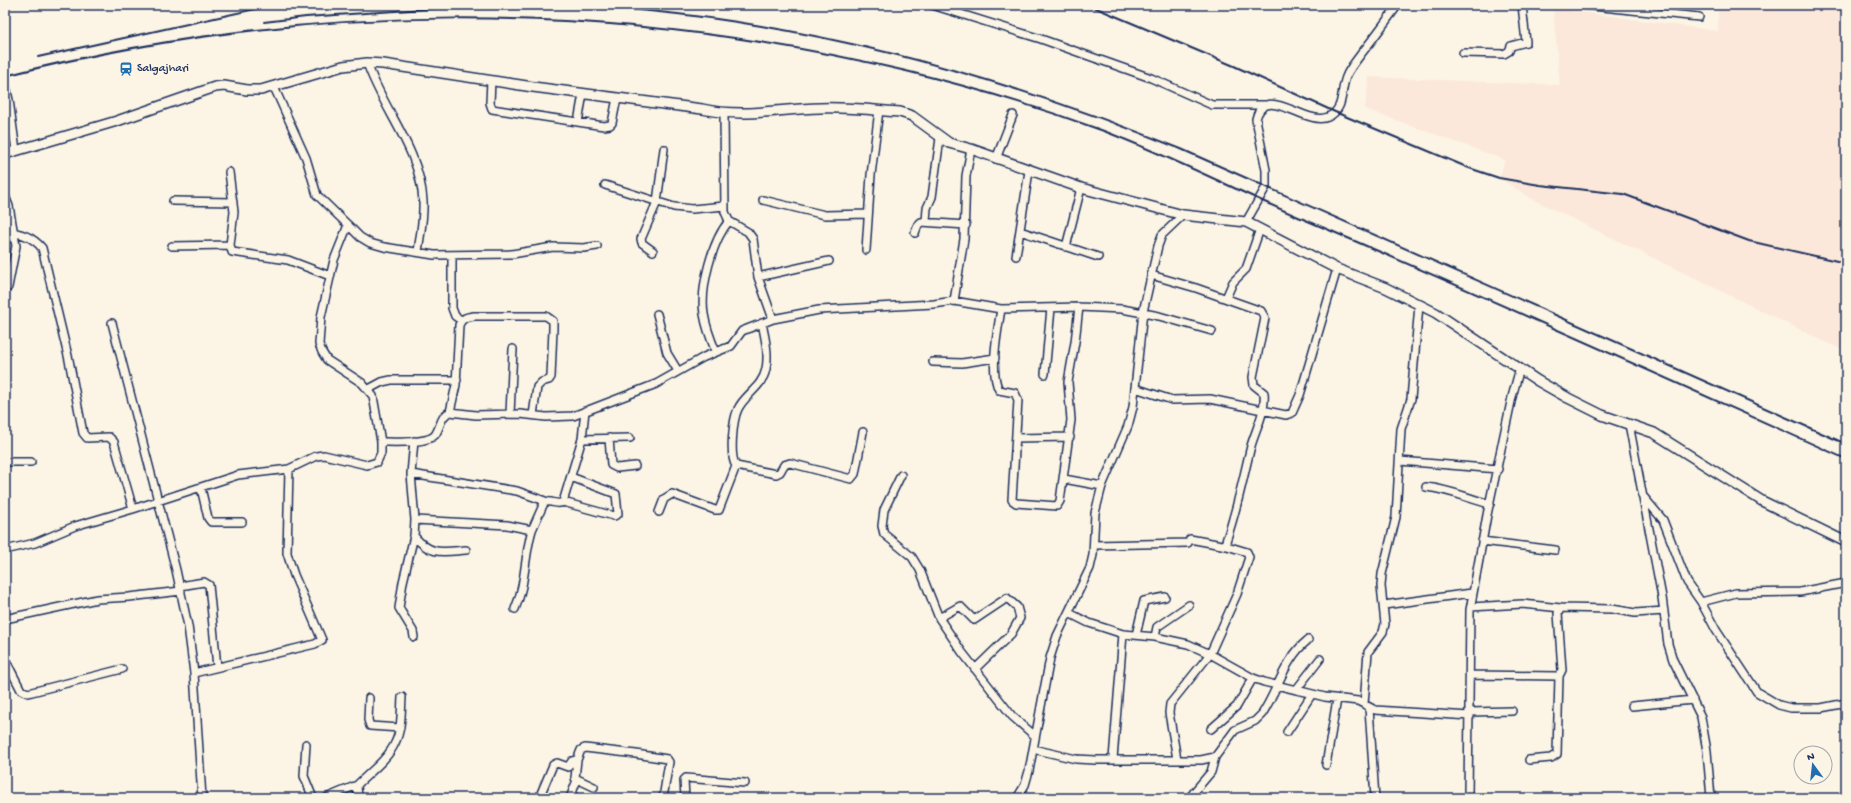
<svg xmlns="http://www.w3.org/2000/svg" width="1851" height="803" font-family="'Gochi Hand',sans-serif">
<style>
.built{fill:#fbe8da}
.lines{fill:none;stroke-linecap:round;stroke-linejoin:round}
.minor-casing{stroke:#1b2f5e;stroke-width:10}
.major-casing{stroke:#1b2f5e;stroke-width:12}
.minor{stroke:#fcf5e5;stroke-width:7}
.major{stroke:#fcf5e5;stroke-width:9}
.rail{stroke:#1b2f5e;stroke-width:2}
.labels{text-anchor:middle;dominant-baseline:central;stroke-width:3;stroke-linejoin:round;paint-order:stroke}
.poi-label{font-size:12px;fill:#1b2f5e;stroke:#fcf5e5;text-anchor:start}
</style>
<rect width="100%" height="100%" fill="#fcf5e5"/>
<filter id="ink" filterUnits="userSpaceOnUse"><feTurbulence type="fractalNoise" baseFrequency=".025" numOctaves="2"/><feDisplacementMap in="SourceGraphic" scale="8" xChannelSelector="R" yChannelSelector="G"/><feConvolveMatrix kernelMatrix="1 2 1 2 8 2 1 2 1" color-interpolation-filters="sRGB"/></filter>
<g filter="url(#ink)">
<path class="built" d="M1718 5H1846V352L1534 200 1499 178 1505 160 1365 109 1369 77 1560 85 1553 8 1718 31Z"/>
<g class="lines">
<g class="minor-casing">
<path id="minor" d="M932 5 1041 39 1151 78 1212 105H1265
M1583 5 1699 17
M5 6V5
M1463 53 1504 54 1509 51 1511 46 1526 42 1522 5
M367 63C383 110 420 149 423 201 424 218 420 235 418 252
M491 80 490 103 492 109 604 126 610 125 612 123 617 98
M5 82 9 100 16 151
M724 114 725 212 729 221 748 232 753 239 758 277 773 319 819 310 934 304 954 301 1001 309 1079 307 1122 309 1159 316 1212 331
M578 122 583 94
M996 159 1013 115
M229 172 234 212 230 245 232 252 288 260 330 276
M605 185 674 207 692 209 725 206
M5 196 9 206 16 246 8 287
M763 200 825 215 868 214
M173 201 233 202
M926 222 927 208 932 197 940 138
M1246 222 1266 187V170L1256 119C1265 82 1306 127 1328 117 1345 109 1340 92 1346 77 1349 69 1356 61 1361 54 1374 38 1386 21 1398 5
M348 225 360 237 370 243 384 247 434 255 512 254 553 247 584 248 597 246
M1020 231 1098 257
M5 232C20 232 32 236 42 248L69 360 83 433 87 438 109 437 114 442 133 509
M915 233 918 225 921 222 966 225
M172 246 230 245
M1066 247 1081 188
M866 250 871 175 879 110
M653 251 642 243 641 239 657 202 664 149
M452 255V308L455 316 461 320
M1016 256 1029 171
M1151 275 1196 288 1261 311 1265 318 1253 377 1254 385 1264 393C1266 411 1256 429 1251 446 1243 478 1237 510 1226 541L1227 546 1247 552 1249 557 1237 594 1210 654 1170 704 1169 713 1177 759
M758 277 829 261
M1226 298 1233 282 1246 269 1260 229
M954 301 964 239 966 176 971 149
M1001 309C998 329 989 372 999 390L1015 393 1018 400 1012 500 1016 503 1057 506 1060 501 1071 420 1068 382 1075 342 1079 307
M657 314 667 353 678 371
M112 323 176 570 188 626 194 673 202 798
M762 323C765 338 769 353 766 369 762 388 745 394 738 409 733 419 729 456 736 466L776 474 780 472 784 465 790 463 851 479 855 474 863 432
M716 352C711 340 706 327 704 314 700 288 712 241 729 221
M933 362 962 363 995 358
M1045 374 1051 308
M1135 388 1172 400 1210 399 1286 415 1292 413 1300 395 1337 269
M369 389 382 382 391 380H457
M450 412 456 385 459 325C462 318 466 317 474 316H546L553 321V329L551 377 549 380 542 382 537 387 533 415
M510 414 513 349
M1629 424 1662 597 1668 644 1673 660 1701 717 1707 751 1711 798
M609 438 611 465 617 468 635 466
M1016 438 1070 437
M582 439 630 438
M414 441 411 474 415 520 414 536 403 582 399 608 413 631 414 637
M381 442C393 442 427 444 435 435 441 427 440 416 450 412L476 415 520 414 546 417 573 416 656 384 704 357 731 346 742 331 773 319
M1400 461 1498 469
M5 462H31
M411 474 517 491 545 501
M901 475 884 510 882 526 884 534 912 557 920 570 939 618 962 652 1012 716 1035 736
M1064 479 1102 486
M1426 487C1452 490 1466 498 1490 504
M201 488 208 518 211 522H242
M1642 495 1663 520 1687 582 1701 602 1716 630 1757 692 1779 705 1791 708H1821L1846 703
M563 502 614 516 618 514 616 494 571 477
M659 512 664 499 672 494 715 510H719L736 466
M415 520 507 525 532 530 544 503C550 499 557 506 563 502L582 439 585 411
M414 536C431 556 442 552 466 550
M1482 541 1555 550
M1094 545 1188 543 1190 539 1227 546
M5 550 35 543 75 526 133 509 238 475 289 469 316 456 324 455 367 465 377 462 381 453V442L373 396 362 383 327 360 322 352 319 344 321 317 334 260 348 225 317 195 306 158 274 87
M180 586 204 582 209 585 217 667
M1701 602 1736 593 1800 592 1846 583
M1384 605 1472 593
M1471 607 1522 604 1561 608
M515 609C526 584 524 557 532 530
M1069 613 1089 623 1123 634 1155 637 1188 644 1210 654 1253 678 1264 682 1325 697 1358 701 1375 710 1470 716
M939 618 960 606 974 620 1007 598 1017 607 1020 618 1011 634 975 669
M5 619 97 599 129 597 181 591
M1136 635 1144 601 1165 597
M1155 637 1157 627 1189 605
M5 659 21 690 28 693 122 669
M194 673 315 644 322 640 294 575 287 553 289 469
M1470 675 1559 676 1562 670 1558 613 1561 608 1612 609 1635 613 1664 611
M1296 690 1320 659
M369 698 368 720 370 726 400 728
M1364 704 1368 652 1383 632 1385 624 1381 586 1382 574 1396 517 1401 429 1411 399 1419 305
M1632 706 1693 700
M1369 708 1375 798
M1470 712 1512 711
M1211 729 1237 706 1253 678
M1287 732 1312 694
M306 744 304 776 313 798
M1033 749 1076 759 1095 760H1201L1215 757 1235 730 1255 721 1262 714C1278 690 1284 659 1308 640
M1113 759 1123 634
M577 760 575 778 594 787
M1529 760 1551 758 1557 754 1559 676
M1326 765 1337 699
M357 785C370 772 388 759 395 743 402 729 401 712 402 697
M326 798 357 785 358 798
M539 798 553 765 557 763 568 767 572 761 577 760 581 750 585 748 636 754 667 759 669 762 663 798
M570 798 577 780
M685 798 684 780 686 778 745 783
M1017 798 1025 785 1029 771 1050 658 1057 636 1090 568 1093 555 1095 513 1102 486 1128 426 1133 407 1143 312 1158 246 1162 235 1183 215
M1189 798 1211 772 1215 757
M1468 798 1470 610 1487 515 1512 397 1520 368"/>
</g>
<g class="major-casing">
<path id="major" d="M5 154 117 121 215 87 224 86 247 90H261L343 66 367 63 383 64 533 87 702 109C745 118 778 109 820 108 847 107 873 110 900 112L912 116 949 143 971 149 1081 188 1183 215 1246 222 1337 269 1386 288 1436 313 1538 381 1568 398 1602 415 1654 433 1762 501 1846 542"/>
</g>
<use href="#minor" class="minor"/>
<use href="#major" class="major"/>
<path class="rail" d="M540 5C761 8 978 67 1181 149L1846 444
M1089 5 1234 66 1335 112 1469 168 1499 178 1540 185 1623 194 1749 241 1846 263
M264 22 306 17 485 5
M38 57 273 5
M5 76C302 0 609 0 906 71 972 87 1038 107 1101 130 1168 155 1231 188 1296 216 1481 294 1663 377 1846 459"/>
</g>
</g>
<defs>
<g id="station-bare" transform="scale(1.08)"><path d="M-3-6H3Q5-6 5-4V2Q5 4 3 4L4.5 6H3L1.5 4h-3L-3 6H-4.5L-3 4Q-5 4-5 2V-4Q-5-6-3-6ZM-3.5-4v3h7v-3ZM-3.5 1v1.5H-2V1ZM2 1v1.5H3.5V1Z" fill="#1f6fb2" stroke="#fcf5e5" stroke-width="2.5" paint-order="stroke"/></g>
</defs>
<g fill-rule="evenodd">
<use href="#station-bare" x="126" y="69"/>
</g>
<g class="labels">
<g class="poi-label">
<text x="137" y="69">Salgajhari</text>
</g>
</g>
<rect width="1851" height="803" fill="none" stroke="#fcf5e5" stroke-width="20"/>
<rect x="10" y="10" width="1831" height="783" fill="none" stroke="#1b2f5e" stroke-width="1.5" filter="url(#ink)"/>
<g transform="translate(1813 765) rotate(345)"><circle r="19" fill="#fcf5e5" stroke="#a2a6af"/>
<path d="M0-3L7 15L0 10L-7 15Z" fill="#1f6fb2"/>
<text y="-6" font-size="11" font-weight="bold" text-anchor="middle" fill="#1b2f5e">N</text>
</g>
</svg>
